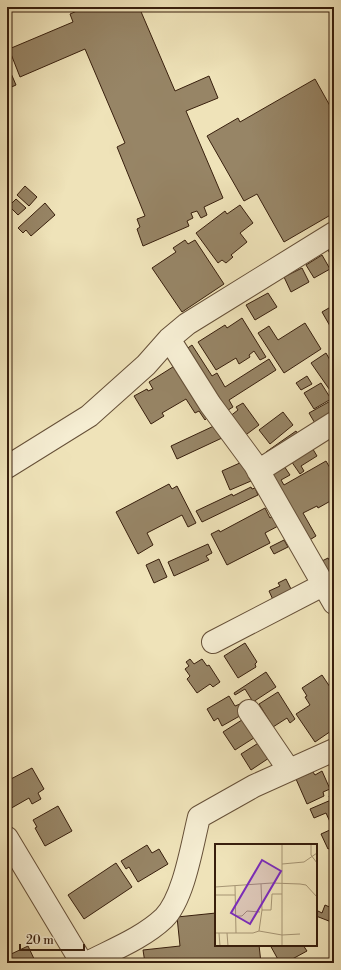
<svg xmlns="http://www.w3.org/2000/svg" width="341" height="970" font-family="'Libre Bodoni',serif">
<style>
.building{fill:#978566;stroke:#381f0d}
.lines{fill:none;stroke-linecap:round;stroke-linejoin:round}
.minor-casing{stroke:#665038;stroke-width:24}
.minor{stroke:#f5edd2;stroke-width:22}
.inset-road{fill:none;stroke:#a69574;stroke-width:1}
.view{fill:#7b2cbf;fill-opacity:0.15;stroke:#7b2cbf;stroke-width:2}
.inset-edge{fill:none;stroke:#381f0d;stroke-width:2}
</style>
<rect width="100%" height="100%" fill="#efe3b9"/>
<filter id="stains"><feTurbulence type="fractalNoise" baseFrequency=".005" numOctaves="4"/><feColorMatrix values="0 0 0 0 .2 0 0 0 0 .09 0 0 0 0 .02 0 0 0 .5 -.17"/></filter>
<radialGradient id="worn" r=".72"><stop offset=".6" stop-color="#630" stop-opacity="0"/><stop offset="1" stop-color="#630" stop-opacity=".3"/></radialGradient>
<path class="building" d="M86 7H139L175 91 209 76 218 98 186 111 223 198 204 207 207 215 201 218 197 211 191 213 193 218 187 221 189 226 143 246 137 229 140 227 137 219 145 216 117 147 125 143 85 49 20 77 9 49 73 22 70 14Z
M10 71 16 85 7 89V73Z
M315 79 334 113V213L284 242 257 194 244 201 207 136 238 118 240 122Z
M25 186 37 197 29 206 17 195Z
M16 199 26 208 18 215 9 206Z
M45 203 55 215 31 236 26 230 23 233 18 228Z
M240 205 253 223 240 233 247 242 231 255 233 257 226 263 222 260 218 263 196 233 225 211 227 214Z
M185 240 188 244 195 240 224 284 182 312 152 268 176 252 173 248Z
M334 247V261L328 250Z
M322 255 330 269 314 278 306 265Z
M302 268 309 282 291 292 284 277Z
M268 293 277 307 255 320 246 305Z
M334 305V333L322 312Z
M242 318 266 357 260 360 254 351 249 355 250 357 239 364 236 358 216 370 198 342 225 325 227 328Z
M305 323 321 349 284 373 258 333 269 326 278 340Z
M192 345 212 376 217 373 225 387 269 359 276 370 229 400 233 407 225 412 185 350Z
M326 353 334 367V396L311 363Z
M176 365 208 417 205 420 199 411 195 413 186 399 162 413 164 416 151 424 134 396 147 389 148 391 153 389 149 382Z
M307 376 312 384 301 390 296 383Z
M321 383 331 399 314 409 304 393Z
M334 399V414L316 425 309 413Z
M243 403 259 425 243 437 229 417 238 410 236 407Z
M283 412 293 425 270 444 259 430Z
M216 425 222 438 177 459 171 446Z
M296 431 301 439 270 458 266 452Z
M311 446 317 456 301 466 304 471 300 474 289 458Z
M326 461 334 475V499L318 508 317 506 303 513 316 536 308 541 269 475 284 466 290 475 281 480 284 485Z
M242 462 251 481 230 490 222 471Z
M169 484 172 489 177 486 196 523 188 527 182 515 147 533 153 545 138 554 116 512Z
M251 487 252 489 255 488 258 495 202 522 196 511 232 494 233 496Z
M265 508 270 518 275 515 280 525 265 533 270 543 227 565 211 534 219 530 220 532Z
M284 540 288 547 274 554 270 547Z
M208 544 212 553 206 556 209 560 174 576 168 562Z
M334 553V561L330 555Z
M328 558 334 568V590L318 563Z
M159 559 167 577 154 583 146 565Z
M286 579 293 593 274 602 269 591 280 586 278 583Z
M245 643 257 662 255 664 256 667 238 678 224 656Z
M190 659 194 664 202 659 207 666 209 665 220 682 213 687 210 684 197 693 187 679 190 676 185 669 189 666 186 662Z
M266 672 276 687 253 702 245 689 235 695 234 693Z
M322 675 334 693V729L315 742 296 714 310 705 305 697 307 696 302 688Z
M278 692 295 719 290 723 287 718 273 727 259 704Z
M229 696 235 706 240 704 245 713 222 726 218 718 214 721 207 709Z
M245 718 257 736 235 750 223 732Z
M260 742 269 758 251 770 241 754Z
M32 768 44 789 38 793 41 799 32 804 29 798 8 810 7 781Z
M322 771 330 789 323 792 324 796 307 804 296 779 313 772 315 775Z
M334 794V823L331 824 326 813 314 818 310 809 331 800 329 796Z
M58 806 72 831 45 846 35 828 37 827 33 820Z
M332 829 334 830V846L328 849 321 834Z
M147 845 152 853 159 849 168 864 138 882 129 867 126 869 121 861Z
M116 863 132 887 84 919 68 895Z
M325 905 334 909V923L316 916V910L322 913Z
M216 913V945H259L261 963H145L143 950 180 946 177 917Z
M270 945H303L307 951 285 963H280Z
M28 946 36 963H7V956Z
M328 959 330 963H321Z"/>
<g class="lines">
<g class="minor-casing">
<path id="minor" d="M169 339 210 404 255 465 334 603
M7 467 89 416 146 365 169 339 187 324 334 233
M258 471 334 423
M213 642 323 585
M249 711 289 770
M7 838 82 963
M87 963C112 950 143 938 164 918 184 898 192 845 199 817L254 786 334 750"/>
</g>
<use href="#minor" class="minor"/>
</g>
<g transform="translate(215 844)">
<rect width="102" height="102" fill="#efe3b9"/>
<path class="inset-road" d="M96 0V11L102 19M67 20 89 18 102 9M20 42 21 89M0 43 57 39 85 40 91 41 102 53M0 51H20M47 66H56L57 50H67M21 72H27L32 67 45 68M44 87 47 66 46 40M0 89H38L44 87 67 91 85 90M4 89 5 102M12 89 13 102M67 102V0"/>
<path class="view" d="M47 16 66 27 35 80 16 69Z"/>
<rect width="102" height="102" class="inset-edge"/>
</g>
<rect width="341" height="970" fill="none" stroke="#efe3b9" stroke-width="24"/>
<rect x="8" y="8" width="325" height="954" fill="none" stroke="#381f0d" stroke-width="2"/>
<rect x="12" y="12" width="317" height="946" fill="none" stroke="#381f0d"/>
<path d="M20 944v6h64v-6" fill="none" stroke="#381f0d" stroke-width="2"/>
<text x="26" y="944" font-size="12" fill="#381f0d" stroke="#f5edd2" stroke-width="3" paint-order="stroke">20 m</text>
<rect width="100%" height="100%" filter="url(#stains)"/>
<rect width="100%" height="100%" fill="url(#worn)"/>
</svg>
